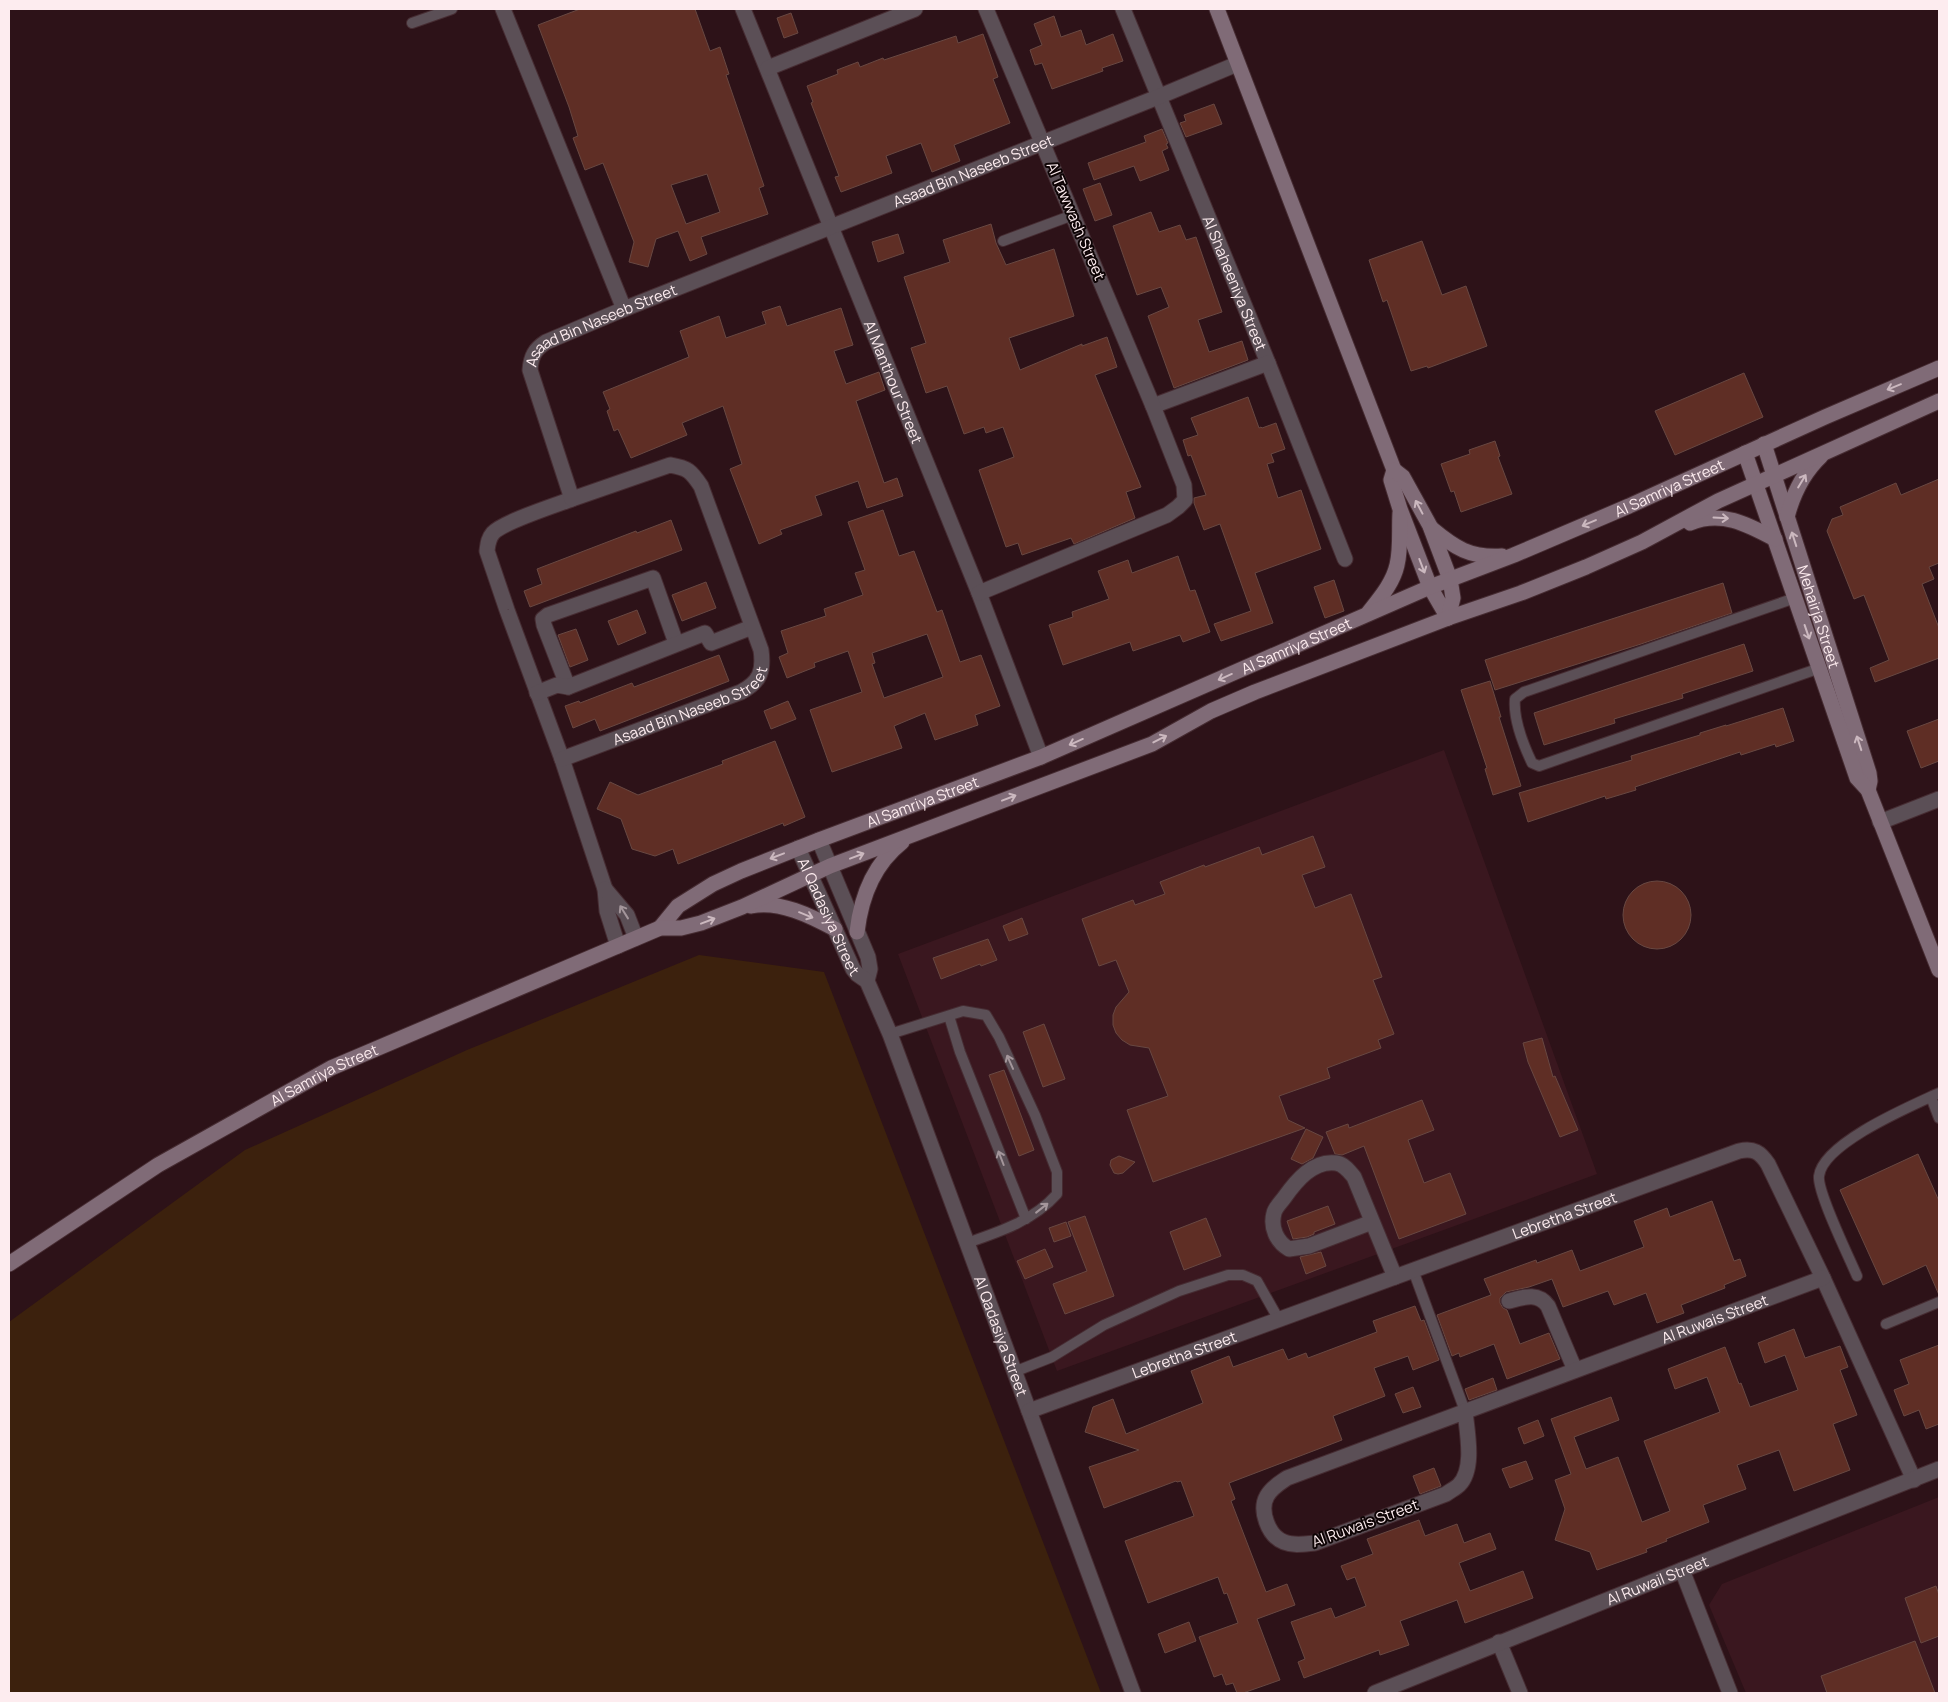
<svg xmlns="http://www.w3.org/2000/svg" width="1948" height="1702" font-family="Manrope,sans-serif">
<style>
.built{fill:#3a171f}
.green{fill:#3c210d}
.building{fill:#5f2e25;stroke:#684842;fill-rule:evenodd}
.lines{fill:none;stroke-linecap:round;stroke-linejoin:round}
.lane-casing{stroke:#462c32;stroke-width:12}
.street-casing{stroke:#462c32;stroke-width:17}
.secondary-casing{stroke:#462c32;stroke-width:17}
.lane{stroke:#5b4f56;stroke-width:10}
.street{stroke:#5b4f56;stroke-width:15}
.secondary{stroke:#806b77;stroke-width:15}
.oneway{stroke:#cbb8bf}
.oneway2{stroke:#a4969b}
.labels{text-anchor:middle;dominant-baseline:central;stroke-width:4;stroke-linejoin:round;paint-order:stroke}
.street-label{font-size:15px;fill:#fdecef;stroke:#0e0405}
</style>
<rect width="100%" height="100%" fill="#2d1218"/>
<path class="built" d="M1444 750 1597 1174 1057 1371 898 954Z
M1939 1497V1693H1746L1709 1605 1722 1584Z"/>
<path class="green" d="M699 955 824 972 1101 1693H9V1322L245 1150 467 1050Z"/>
<path class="building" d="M580 9H695L710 51 720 47 729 74 726 75 764 186 759 188 768 214 701 237 707 254 690 261 678 231 656 239 648 267 629 262 634 242 603 163 585 170 573 138 578 136 569 107 538 25ZM707 174 720 212 686 224 671 185Z
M791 13 798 33 784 38 777 18Z
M1054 16 1061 37 1081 30 1086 45 1113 34 1123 61 1102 68 1103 71 1052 89 1042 63 1035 65 1030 50 1042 45 1034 24Z
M983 34 998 77 993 79 1010 123 954 145 960 161 932 172 921 143 886 156 892 173 841 192 835 177 839 176 811 103 813 102 807 86 838 74 837 70 858 62 860 67 883 58 884 60 956 36 958 43Z
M1214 104 1222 124 1186 137 1180 123 1186 121 1184 115Z
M1162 129 1168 143 1166 144 1168 148 1162 151 1169 170 1140 181 1134 166 1094 180 1088 163 1146 142 1144 136Z
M1100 183 1112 215 1095 221 1083 189Z
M1151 212 1159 232 1180 225 1186 240 1196 237 1222 312 1198 320 1209 352 1242 341 1248 360 1174 388 1148 316 1169 307 1161 287 1137 295 1113 226Z
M991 224 996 243 1006 265 1054 249 1074 316 1009 338 1020 370 1082 344V346L1107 337 1117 367 1095 375 1141 487 1126 492 1135 518 1074 544 1071 538 1022 555 1018 543 1006 547 979 470 1014 457 1003 427 986 433 984 427 964 434 947 386 926 393 911 348 926 343 904 277 950 262 943 240Z
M898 234 904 253 878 262 872 242Z
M1422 241 1442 295 1466 286 1487 346 1428 368 1427 366 1411 371 1387 300 1383 302 1369 260Z
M780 306 787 326 841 308 853 345 834 351 846 384 879 372 885 390 856 401 884 483 897 478 903 496 867 508 858 481 815 496 822 515 780 530 782 534 759 544 730 469 742 464 723 406 682 423 687 435 631 458 618 429 614 431 607 411 610 409 603 392 689 357 680 331 719 316 726 338 766 324 762 312Z
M1744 373 1763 417 1675 455 1655 411Z
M1248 397 1259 428 1261 427 1262 428 1276 423 1285 449 1271 454 1274 462 1267 464 1278 498 1301 490 1321 549 1255 573 1273 623 1221 641 1214 624 1251 611 1220 524 1204 530 1194 503V498L1206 495 1191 455 1188 456 1183 440 1198 435 1191 418Z
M1495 441 1500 456 1498 457 1512 494 1461 512 1454 491 1451 492 1441 464 1470 454 1469 450Z
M1939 479V563L1929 567 1934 579 1922 584 1939 628V658L1875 682 1870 668 1889 660 1864 595 1854 599 1827 531 1832 519 1843 515 1840 507 1896 483 1901 495Z
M883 510 899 556 914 551 937 612 942 610 960 662 981 655 1000 706 975 715 978 725 935 740 925 713 894 726 902 748 832 772 810 710 862 692 848 651 814 663 815 667 787 678 779 657 788 653 781 631 826 616 824 609 863 595 855 573 865 570 848 522ZM927 634 943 677 884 698 872 664 875 663 872 653Z
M671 520 682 550 530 607 524 591 542 584 537 569 636 531 637 533Z
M1178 556 1190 591 1195 590 1210 632 1183 642 1180 635 1133 651 1130 642 1063 665 1049 625 1073 617 1072 612 1109 599 1098 571 1128 560 1132 573Z
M1334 580 1344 611 1325 618 1314 587Z
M706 582 716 608 682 621 672 595Z
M1723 583 1732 613 1641 644 1495 690 1485 660Z
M637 610 646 633 618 645 608 621Z
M576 629 588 660 570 667 558 635Z
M1744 644 1753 671 1682 694 1683 698 1614 719 1615 723 1544 745 1534 713Z
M719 655 729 681 600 731 595 719 573 728 565 706 579 701 580 703 632 683 634 687Z
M1490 681 1501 717H1499L1521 786 1493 795 1485 769 1487 768 1461 690Z
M788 701 796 719 771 729 764 711Z
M1783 708 1794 741 1776 747 1775 744 1741 755 1740 752 1635 787 1636 790 1606 799 1605 796 1528 822 1519 793 1632 760 1631 756 1700 735V733L1726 725V726Z
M1939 719V761L1921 768 1907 731Z
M775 741 805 817 784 826 783 823 678 864 673 849 655 856 632 849 621 819 597 809 610 782 638 795 723 764 722 761Z
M1313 836 1325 867 1302 875 1315 908 1351 894 1382 977 1373 980 1394 1034 1378 1040 1381 1048 1327 1068 1330 1078 1279 1096 1288 1120 1305 1128 1153 1182 1127 1110 1168 1096 1149 1048 1130 1045 1122 1040 1116 1033 1113 1025V1015L1116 1007 1129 992 1116 960 1099 966 1082 919 1133 900 1135 905 1165 894 1160 882 1204 865 1205 867 1259 847 1262 855Z
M1623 915a34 34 0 1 1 68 0a34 34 0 1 1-68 0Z
M1022 918 1028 934 1009 941 1003 926Z
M988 939 997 960 981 966 980 964 941 979 933 958Z
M1044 1024 1065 1079 1043 1087 1023 1032Z
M1542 1038 1553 1077 1555 1076 1578 1130 1560 1137 1528 1062 1523 1043Z
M1004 1070 1034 1150 1019 1156 989 1075Z
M1422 1100 1434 1130 1408 1140 1424 1183 1450 1173 1466 1214 1399 1239 1364 1146 1342 1155 1335 1154 1326 1132 1348 1124 1349 1128Z
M1306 1129 1323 1137 1313 1158 1302 1164 1291 1159Z
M1918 1154 1939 1201V1295L1926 1265 1883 1285 1840 1190Z
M1119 1156 1135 1162 1123 1173 1118 1174 1114 1173 1110 1165 1111 1160Z
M1712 1201 1734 1261 1740 1259 1746 1276 1724 1285 1725 1288 1681 1305 1684 1313 1657 1323 1646 1293 1614 1305 1608 1291 1563 1307 1552 1279 1529 1287 1506 1292 1500 1298V1303L1503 1308 1507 1310 1520 1344 1549 1333 1560 1359 1507 1379 1494 1344 1460 1357 1459 1353 1452 1356 1437 1315 1491 1295 1484 1279 1536 1260 1537 1263 1572 1250 1580 1271 1644 1247 1634 1221 1667 1208 1670 1217Z
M1328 1206 1335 1224 1314 1232V1234L1307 1237 1293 1239 1287 1221Z
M1085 1216 1114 1296 1065 1314 1053 1284 1087 1271 1068 1222Z
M1206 1218 1221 1256 1184 1270 1170 1232Z
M1066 1222 1071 1236 1054 1242 1049 1228Z
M1045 1249 1053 1267 1025 1279 1017 1261Z
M1321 1252 1326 1266 1306 1274 1300 1257Z
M1415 1306 1421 1321 1424 1320 1439 1360 1413 1370 1408 1356 1374 1368 1385 1396 1333 1416 1342 1440 1229 1483 1235 1499 1231 1501 1266 1592 1287 1584 1295 1605 1257 1619 1280 1680 1243 1693H1237L1233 1683 1226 1685 1222 1674 1214 1677 1199 1637 1238 1623 1227 1593 1224 1594 1218 1577 1148 1603 1125 1541 1194 1516 1181 1481 1177 1482 1176 1481 1104 1508 1089 1467 1139 1450 1085 1432 1093 1407 1113 1399 1126 1434 1203 1403 1191 1371 1229 1356 1233 1367 1283 1349 1288 1360 1306 1353 1308 1358 1377 1332 1373 1321Z
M1794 1329 1805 1358 1840 1346 1848 1367 1840 1370 1857 1415 1833 1424 1850 1470 1794 1491 1779 1450 1737 1465 1746 1489 1703 1505 1709 1522 1666 1539 1667 1541 1646 1549 1647 1552 1597 1570 1590 1552 1555 1540 1565 1509 1555 1480 1571 1474 1551 1419 1611 1397 1619 1420 1574 1437 1586 1469 1618 1457 1642 1522 1670 1511 1644 1441 1720 1412 1707 1377 1675 1389 1668 1369 1725 1347 1739 1384 1741 1383 1750 1407 1798 1390 1785 1355 1765 1363 1758 1343Z
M1939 1345V1424L1926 1429 1919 1410 1904 1416 1894 1390 1909 1384 1900 1360Z
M1493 1378 1497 1390 1469 1400 1465 1389Z
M1413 1387 1421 1407 1403 1413 1395 1394Z
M1538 1420 1544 1436 1524 1444 1518 1428Z
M1526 1461 1533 1479 1510 1488 1502 1469Z
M1434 1468 1441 1486 1420 1494 1413 1476Z
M1419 1520 1425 1536 1457 1524 1464 1543 1490 1533 1496 1549 1459 1563 1470 1591 1523 1571 1533 1598 1465 1623 1457 1600 1400 1621 1409 1645 1380 1655 1379 1650 1304 1678 1298 1662 1305 1659 1291 1622 1331 1608 1335 1618 1366 1606 1355 1577 1347 1580 1341 1566 1373 1554 1367 1539Z
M1936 1586 1939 1595V1636L1921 1643 1905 1598Z
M1189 1622 1196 1641 1165 1653 1158 1634Z
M1915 1641 1935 1693H1827L1821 1676Z"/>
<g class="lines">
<g class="lane-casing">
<path id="lane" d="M412 23 452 9
M1003 241 1073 215
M1795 598 1524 692 1515 699C1513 720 1523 744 1532 763L1539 766 1820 668
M949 1016 960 1052 1026 1219
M890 1034 963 1011 986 1015 999 1037 1035 1115 1057 1172V1194C1033 1221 999 1232 967 1243
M1931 1097 1939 1118
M1413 1270 1465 1411
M1857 1276C1849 1257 1817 1192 1819 1176 1823 1143 1911 1106 1939 1093
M1886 1324 1939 1302
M1014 1372 1052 1357 1104 1325 1179 1291 1228 1275H1243L1257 1281 1279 1320"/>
</g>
<g class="street-casing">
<g id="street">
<path d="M503 9 624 309"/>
<path id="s1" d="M743 9 979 593 1041 757"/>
<path id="s2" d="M1123 9 1268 363 1345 559"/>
<path d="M768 68 915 9"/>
<path d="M1153 406 1268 363"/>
<path d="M572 499C556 505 503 522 493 533 488 539 488 544 487 551L507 610 562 759 605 889 607 911 618 946"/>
<path d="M979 593 1167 515 1178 507 1185 500 1184 485 1153 406 986 9"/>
<path d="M568 687 544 625 543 619 548 615 653 578 676 643"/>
<path d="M537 693 557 685 568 687 705 633 711 643 752 627"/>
<path id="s3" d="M562 759 741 692C760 682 764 671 761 650L701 486C691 471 688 468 670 465L572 499 530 370C531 356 535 349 546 342L624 309 1158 97 1237 64"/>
<path d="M1880 822 1939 799"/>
<path d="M819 840 868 957 870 969 867 981"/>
<path id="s4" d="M798 848 853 969 857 974 867 981 890 1034 1133 1693"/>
<path d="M605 889 627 915 636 938"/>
<path d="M1372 1222 1309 1246 1289 1249C1277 1242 1270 1228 1274 1213 1275 1208 1281 1202 1284 1198 1296 1181 1313 1160 1336 1163 1344 1164 1349 1171 1354 1177L1395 1277"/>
<path d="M1509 1301C1524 1297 1538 1292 1548 1306L1575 1370"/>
<path id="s5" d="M1029 1411 1739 1151C1754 1148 1760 1152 1768 1164L1823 1278 1914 1480"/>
<path id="s6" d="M1465 1411C1467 1432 1475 1469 1459 1485 1456 1488 1450 1491 1446 1494L1315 1543C1304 1544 1294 1546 1284 1542 1268 1536 1259 1510 1267 1496 1272 1487 1280 1483 1287 1478L1823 1278"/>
<path d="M1682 1570 1730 1693"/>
<path d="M1499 1642 1520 1693"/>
<path id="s7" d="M1375 1693 1682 1570 1939 1469"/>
</g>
</g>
<g class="secondary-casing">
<g id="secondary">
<path d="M1217 9 1394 470 1391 480 1400 509 1430 587 1448 618"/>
<path id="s8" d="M1764 444 1869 773 1870 781 1868 790"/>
<path d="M1745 453 1857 778 1868 790 1939 970"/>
<path d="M1394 470 1403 477 1430 526 1450 579 1453 598 1448 618"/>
<path d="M1787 517C1793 494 1803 473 1821 456"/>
<path d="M1690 523C1721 510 1747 524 1775 539"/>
<path d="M1431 528C1455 548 1470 558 1502 556"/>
<path d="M1369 612C1380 598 1393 583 1397 565 1401 549 1399 530 1400 513"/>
<path d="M751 906C779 900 811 916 835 929"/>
<path id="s9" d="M660 928 678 906 713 884 741 871 819 840 1041 757 1430 587 1514 555 1629 506 1825 417 1939 368"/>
<path d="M857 932C861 897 874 864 902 842"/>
<path id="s10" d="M9 1264 158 1165 331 1068 660 928H681L701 923 742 907 830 866 1152 744 1211 711 1255 692 1448 618 1521 593 1586 567 1642 542 1718 501 1939 401"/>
</g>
</g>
<use href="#lane" class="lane"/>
<use href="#street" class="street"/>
<use href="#secondary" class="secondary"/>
</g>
<defs><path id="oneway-shaft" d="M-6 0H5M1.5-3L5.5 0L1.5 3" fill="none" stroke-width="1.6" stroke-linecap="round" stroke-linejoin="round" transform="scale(1.25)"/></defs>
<g class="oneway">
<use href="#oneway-shaft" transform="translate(1894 387) rotate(158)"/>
<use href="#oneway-shaft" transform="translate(1802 481) rotate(-59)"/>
<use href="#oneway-shaft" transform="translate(1419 507) rotate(-118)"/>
<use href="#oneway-shaft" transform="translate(1721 518) rotate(3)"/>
<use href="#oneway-shaft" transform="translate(1589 523) rotate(157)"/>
<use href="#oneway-shaft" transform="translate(1794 539) rotate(-108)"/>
<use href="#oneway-shaft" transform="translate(1422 566) rotate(69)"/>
<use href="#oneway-shaft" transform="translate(1807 632) rotate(71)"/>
<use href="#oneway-shaft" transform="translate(1225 677) rotate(156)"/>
<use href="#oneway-shaft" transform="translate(1160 739) rotate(-27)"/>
<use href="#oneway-shaft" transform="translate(1076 742) rotate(156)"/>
<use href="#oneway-shaft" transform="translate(1859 743) rotate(-108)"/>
<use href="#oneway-shaft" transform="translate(1009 798) rotate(-21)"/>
<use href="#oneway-shaft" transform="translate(777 856) rotate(159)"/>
<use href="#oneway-shaft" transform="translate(857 856) rotate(-21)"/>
<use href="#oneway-shaft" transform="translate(806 915) rotate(22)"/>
<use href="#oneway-shaft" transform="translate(708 921) rotate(-21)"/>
</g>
<g class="oneway2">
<use href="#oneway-shaft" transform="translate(624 912) rotate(-122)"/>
<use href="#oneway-shaft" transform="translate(1010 1062) rotate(-114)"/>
<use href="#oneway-shaft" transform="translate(1001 1158) rotate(-111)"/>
<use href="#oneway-shaft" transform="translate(1042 1208) rotate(-38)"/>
</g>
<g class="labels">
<g class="street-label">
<text stroke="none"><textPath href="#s3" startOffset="1189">Asaad Bin Naseeb Street</textPath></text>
<text transform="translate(1076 221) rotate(67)">Al Tawwash Street</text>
<text stroke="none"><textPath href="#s2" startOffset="296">Al Shaheeniya Street</textPath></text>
<text stroke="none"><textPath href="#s3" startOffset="784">Asaad Bin Naseeb Street</textPath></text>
<text stroke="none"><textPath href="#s1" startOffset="402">Al Manthour Street</textPath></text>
<text stroke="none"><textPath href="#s9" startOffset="1105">Al Samriya Street</textPath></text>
<text stroke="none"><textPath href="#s8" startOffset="181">Mehairja Street</textPath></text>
<text stroke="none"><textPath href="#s9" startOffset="700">Al Samriya Street</textPath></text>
<text stroke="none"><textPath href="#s3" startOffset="140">Asaad Bin Naseeb Street</textPath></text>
<text stroke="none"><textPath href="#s9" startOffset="295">Al Samriya Street</textPath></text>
<text stroke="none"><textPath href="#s4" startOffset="75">Al Qadasiya Street</textPath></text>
<text stroke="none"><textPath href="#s10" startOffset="368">Al Samriya Street</textPath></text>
<text stroke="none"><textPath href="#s5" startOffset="570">Lebretha Street</textPath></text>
<text stroke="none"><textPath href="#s6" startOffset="801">Al Ruwais Street</textPath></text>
<text stroke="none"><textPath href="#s4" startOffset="531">Al Qadasiya Street</textPath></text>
<text stroke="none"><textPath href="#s5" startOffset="165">Lebretha Street</textPath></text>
<text transform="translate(1365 1523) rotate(-20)">Al Ruwais Street</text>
<text stroke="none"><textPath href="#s7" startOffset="304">Al Ruwail Street</textPath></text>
</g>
</g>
<rect width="1948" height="1702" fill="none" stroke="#fdecef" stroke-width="20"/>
</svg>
